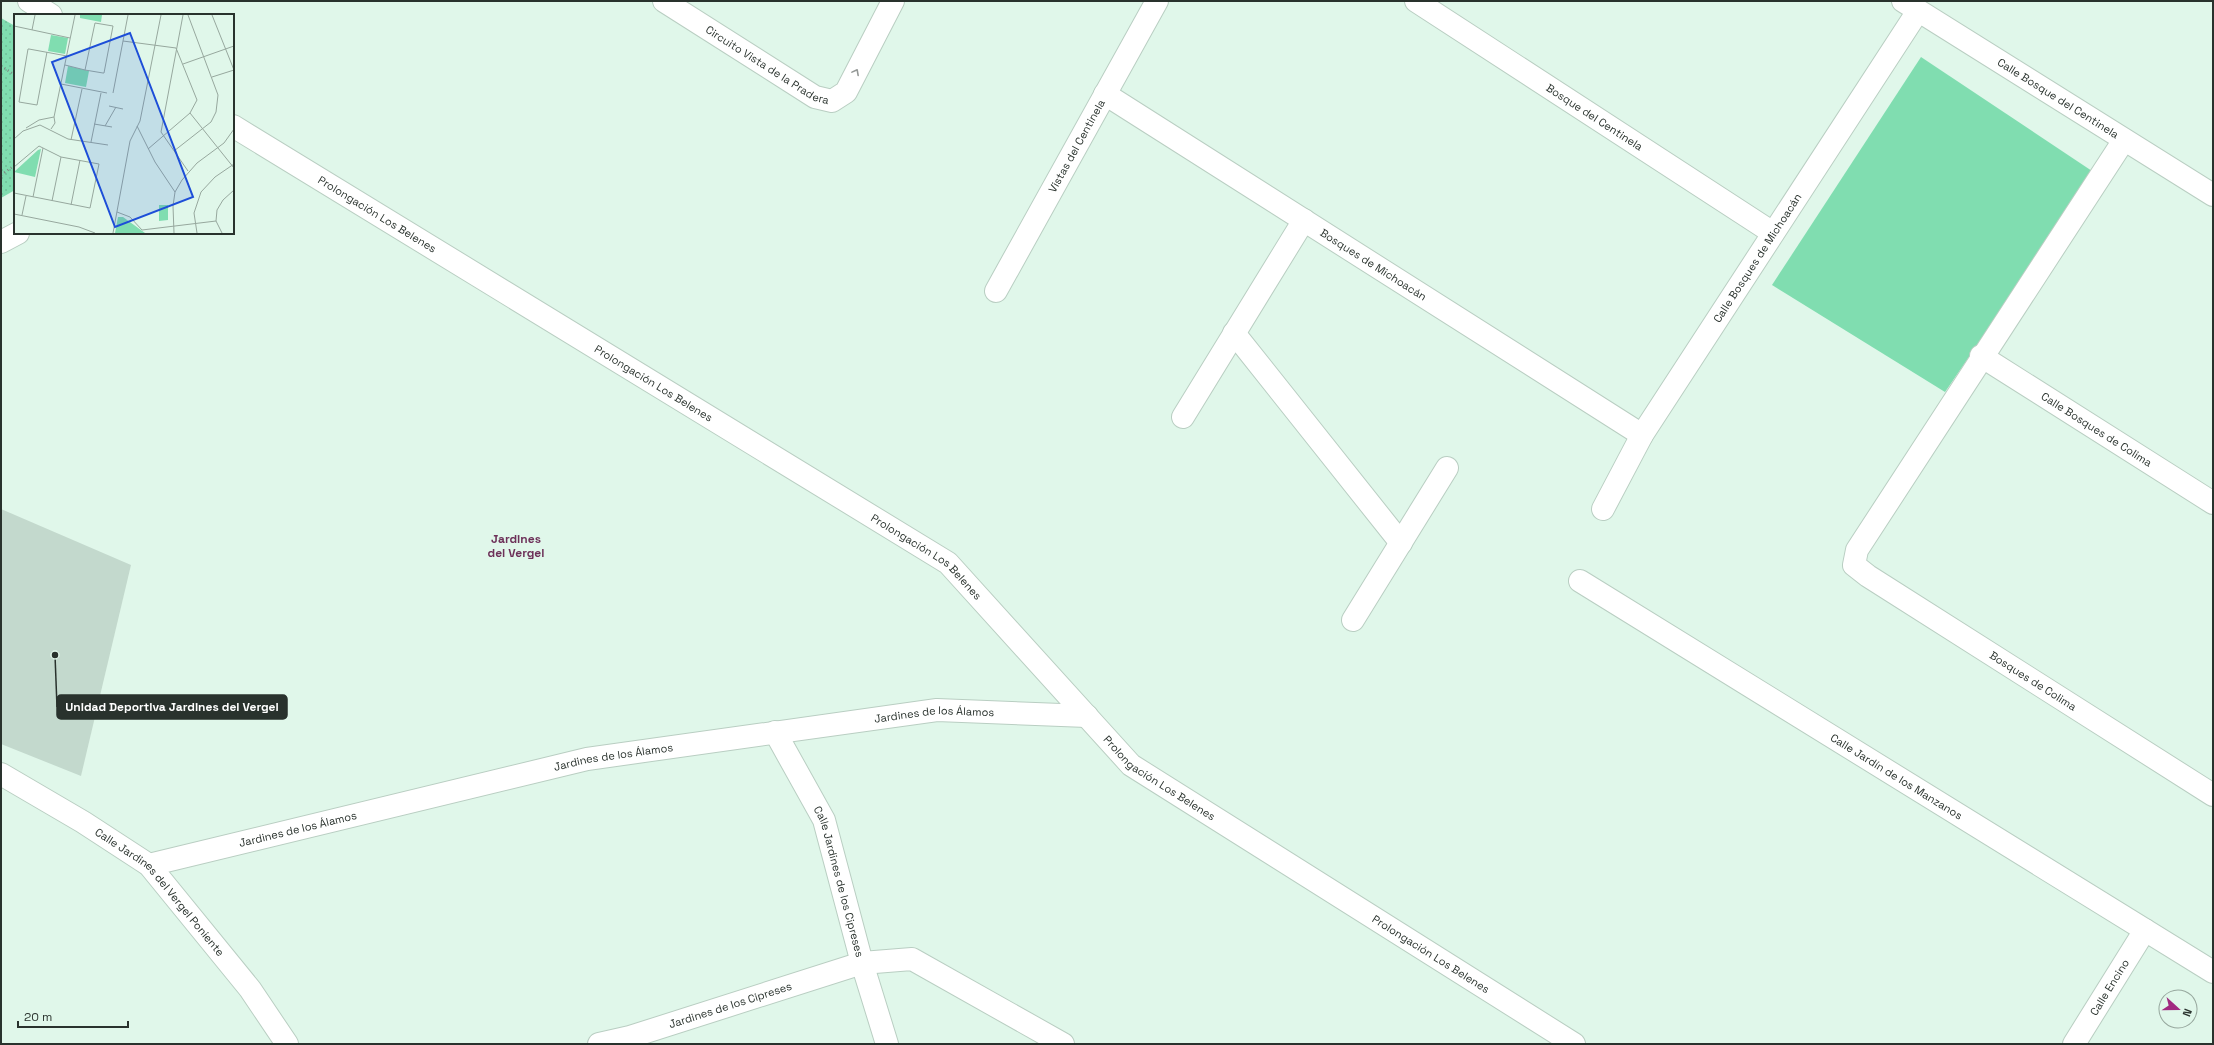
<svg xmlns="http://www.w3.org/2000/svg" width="2214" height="1045" font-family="'Space Grotesk',sans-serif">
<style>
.grass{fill:#80ddb0}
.park{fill:url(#park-dots)}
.building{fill:#c3d9cd}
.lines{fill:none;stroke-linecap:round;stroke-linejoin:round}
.street-casing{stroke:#b9cec2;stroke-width:24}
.path{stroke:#7c8b83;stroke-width:2.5;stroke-dasharray:1 3;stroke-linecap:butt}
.street{stroke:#fff;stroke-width:22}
.oneway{stroke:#949896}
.labels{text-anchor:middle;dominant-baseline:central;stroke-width:4;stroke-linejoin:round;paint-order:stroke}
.street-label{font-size:11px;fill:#29322d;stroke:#e0f7ea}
.neighbourhood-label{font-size:12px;font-weight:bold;fill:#6d3159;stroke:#e0f7ea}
.inset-road{fill:none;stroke:#97a89e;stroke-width:1}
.view{fill:#1d4ed8;fill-opacity:0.15;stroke:#1d4ed8;stroke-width:2}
.inset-edge{fill:none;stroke:#29322d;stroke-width:2}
.leader{fill:none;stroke:#29322d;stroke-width:1.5}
.callout-dot{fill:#29322d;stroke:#e0f7ea;stroke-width:1.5}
.callout{fill:#29322d;stroke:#29322d;stroke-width:1.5}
.callout-label{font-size:12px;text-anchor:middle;font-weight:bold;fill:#fff}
</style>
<defs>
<pattern id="park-dots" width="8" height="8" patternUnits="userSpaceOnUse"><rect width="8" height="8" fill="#80ddb0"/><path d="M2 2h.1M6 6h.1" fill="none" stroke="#6fbe98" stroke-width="1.8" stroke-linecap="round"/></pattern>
</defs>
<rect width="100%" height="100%" fill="#e0f7ea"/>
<path class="grass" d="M1921 57 2095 173 1945 392 1772 285Z"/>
<path class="park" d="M1 18 15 26V190L1 198Z"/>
<path class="building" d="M1 509 131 565 81 776 1 744Z"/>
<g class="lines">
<g class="street-casing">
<g id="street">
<path d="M29 1 51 15"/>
<path id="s1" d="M664 1 815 97 832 101 846 92 893 1"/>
<path id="s2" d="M1416 1 1773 233"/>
<path id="s3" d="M1903 1 2213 195"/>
<path id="s4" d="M1105 94 1642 435"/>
<path id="s5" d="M233 126 948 563 1131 765 1574 1044"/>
<path id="s6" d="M2124 140 1857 550 1854 565 1868 576 2213 795"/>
<path d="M1 242 18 233"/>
<path id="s7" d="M996 291 1157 1"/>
<path d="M1234 333 1401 543"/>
<path id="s8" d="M1981 356 2213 503"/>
<path d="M1183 417 1304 220"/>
<path id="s9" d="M1603 509 1642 435 1918 11"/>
<path id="s10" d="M1580 581 2213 972"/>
<path d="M1353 620 1447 468"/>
<path id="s11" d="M775 732 824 820 862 963 887 1044"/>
<path id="s12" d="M1 774 83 822 149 865 250 989 287 1044"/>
<path id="s13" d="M149 865 587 759 937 710 1087 716"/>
<path id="s14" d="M599 1044 630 1037 862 963 912 959 1063 1044"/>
<path id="s15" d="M2074 1044 2145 930"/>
</g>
</g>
<path class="path" d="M1 66 15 75
M1 175 15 165"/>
<use href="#street" class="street"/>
</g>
<defs><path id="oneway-chevron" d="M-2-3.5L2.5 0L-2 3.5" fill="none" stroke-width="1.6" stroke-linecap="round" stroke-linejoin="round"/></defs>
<use class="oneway" href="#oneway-chevron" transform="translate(856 72) rotate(-62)"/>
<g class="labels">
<g class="street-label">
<text stroke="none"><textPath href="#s1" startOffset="122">Circuito Vista de la Pradera</textPath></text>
<text stroke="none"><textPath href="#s3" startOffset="183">Calle Bosque del Centinela</textPath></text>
<text stroke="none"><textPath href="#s2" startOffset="213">Bosque del Centinela</textPath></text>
<text stroke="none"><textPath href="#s7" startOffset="166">Vistas del Centinela</textPath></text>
<text stroke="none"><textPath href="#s5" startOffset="169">Prolongación Los Belenes</textPath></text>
<text stroke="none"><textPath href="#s9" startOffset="295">Calle Bosques de Michoacán</textPath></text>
<text stroke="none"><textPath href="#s4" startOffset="318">Bosques de Michoacán</textPath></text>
<text stroke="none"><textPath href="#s5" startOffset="493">Prolongación Los Belenes</textPath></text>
<text stroke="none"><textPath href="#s8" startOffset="137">Calle Bosques de Colima</textPath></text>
<text stroke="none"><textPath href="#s5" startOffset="817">Prolongación Los Belenes</textPath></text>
<text stroke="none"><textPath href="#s6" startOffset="718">Bosques de Colima</textPath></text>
<text stroke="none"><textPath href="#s13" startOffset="801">Jardines de los Álamos</textPath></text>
<text stroke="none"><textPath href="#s13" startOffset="477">Jardines de los Álamos</textPath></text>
<text stroke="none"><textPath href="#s10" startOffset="372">Calle Jardín de los Manzanos</textPath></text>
<text stroke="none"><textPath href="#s5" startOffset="1141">Prolongación Los Belenes</textPath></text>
<text stroke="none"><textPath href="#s13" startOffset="153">Jardines de los Álamos</textPath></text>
<text stroke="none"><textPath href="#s11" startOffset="164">Calle Jardines de los Cipreses</textPath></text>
<text stroke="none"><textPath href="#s12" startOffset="200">Calle Jardines del Vergel Poniente</textPath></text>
<text stroke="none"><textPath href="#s5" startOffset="1465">Prolongación Los Belenes</textPath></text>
<text stroke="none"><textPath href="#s15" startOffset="67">Calle Encino</textPath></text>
<text stroke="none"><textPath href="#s14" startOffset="137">Jardines de los Cipreses</textPath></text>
</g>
<g class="neighbourhood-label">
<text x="516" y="539">Jardines<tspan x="516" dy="14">del Vergel</tspan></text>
</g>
</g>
<g transform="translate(14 14)">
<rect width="220" height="220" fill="#e0f7ea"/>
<path d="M66 1H88L87 8 66 4ZM37 21 54 24 51 40 34 37ZM54 52 75 57 72 73 51 69ZM145 191H154V206L145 207Z" fill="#80ddb0"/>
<path d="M27 135 21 163 0 158 24 136ZM104 203H109L131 219H101Z" fill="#80ddb0"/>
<path class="inset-road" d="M169 1 147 118 174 157M198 1 220 56M0 12 56 24M18 16 21 1M109 27 162 34 183 86 176 99 134 135M33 38 23 91 5 88 14 35H15L53 42M169 50 220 32M51 51 71 56 89 59H90L99 12 81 9 71 56M198 63 220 56M47 70 93 79M99 79 114 1M95 92 109 95M176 99 220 154M80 110 98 113M91 112 102 93M123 112 141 148 161 178M12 114 25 106 40 103M37 115 41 109 40 103 61 1M0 125 9 117 26 111 54 125 94 131M57 126 68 75M77 128 87 79M160 137 197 108 202 98 204 81 174 1M0 153 25 132 47 143 85 150 76 194 0 179M19 183 29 134M38 187 47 143M57 191 66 146M103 198 116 203 128 216 202 207M0 200 65 213 81 219M8 201 12 182M99 219 116 127 126 107 147 1M160 219 159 192 161 178 168 166 183 149 210 129 220 115M183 219 180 199 187 178 201 163 220 150M208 219 202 207 203 196 209 186 220 176"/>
<path class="view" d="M116 19 179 183 101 213 38 48Z"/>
<rect width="220" height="220" class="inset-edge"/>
</g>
<path class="leader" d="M55 655L57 707"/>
<circle class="callout-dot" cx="55" cy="655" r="4"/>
<rect class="callout" x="57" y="695" width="230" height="24" rx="4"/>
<g class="callout-label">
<text x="172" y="711">Unidad Deportiva Jardines del Vergel</text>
</g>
<rect width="2214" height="1045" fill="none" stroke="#29322d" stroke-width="4"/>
<g transform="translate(2178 1009) rotate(111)"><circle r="19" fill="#e0f7ea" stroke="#97a89e"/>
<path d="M0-3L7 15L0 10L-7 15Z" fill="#a12980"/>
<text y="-6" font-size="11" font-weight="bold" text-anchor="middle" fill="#29322d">N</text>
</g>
<path d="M18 1021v6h110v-6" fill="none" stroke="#29322d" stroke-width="2"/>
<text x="24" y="1021" font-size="12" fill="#29322d" stroke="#e0f7ea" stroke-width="3" paint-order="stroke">20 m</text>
</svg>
